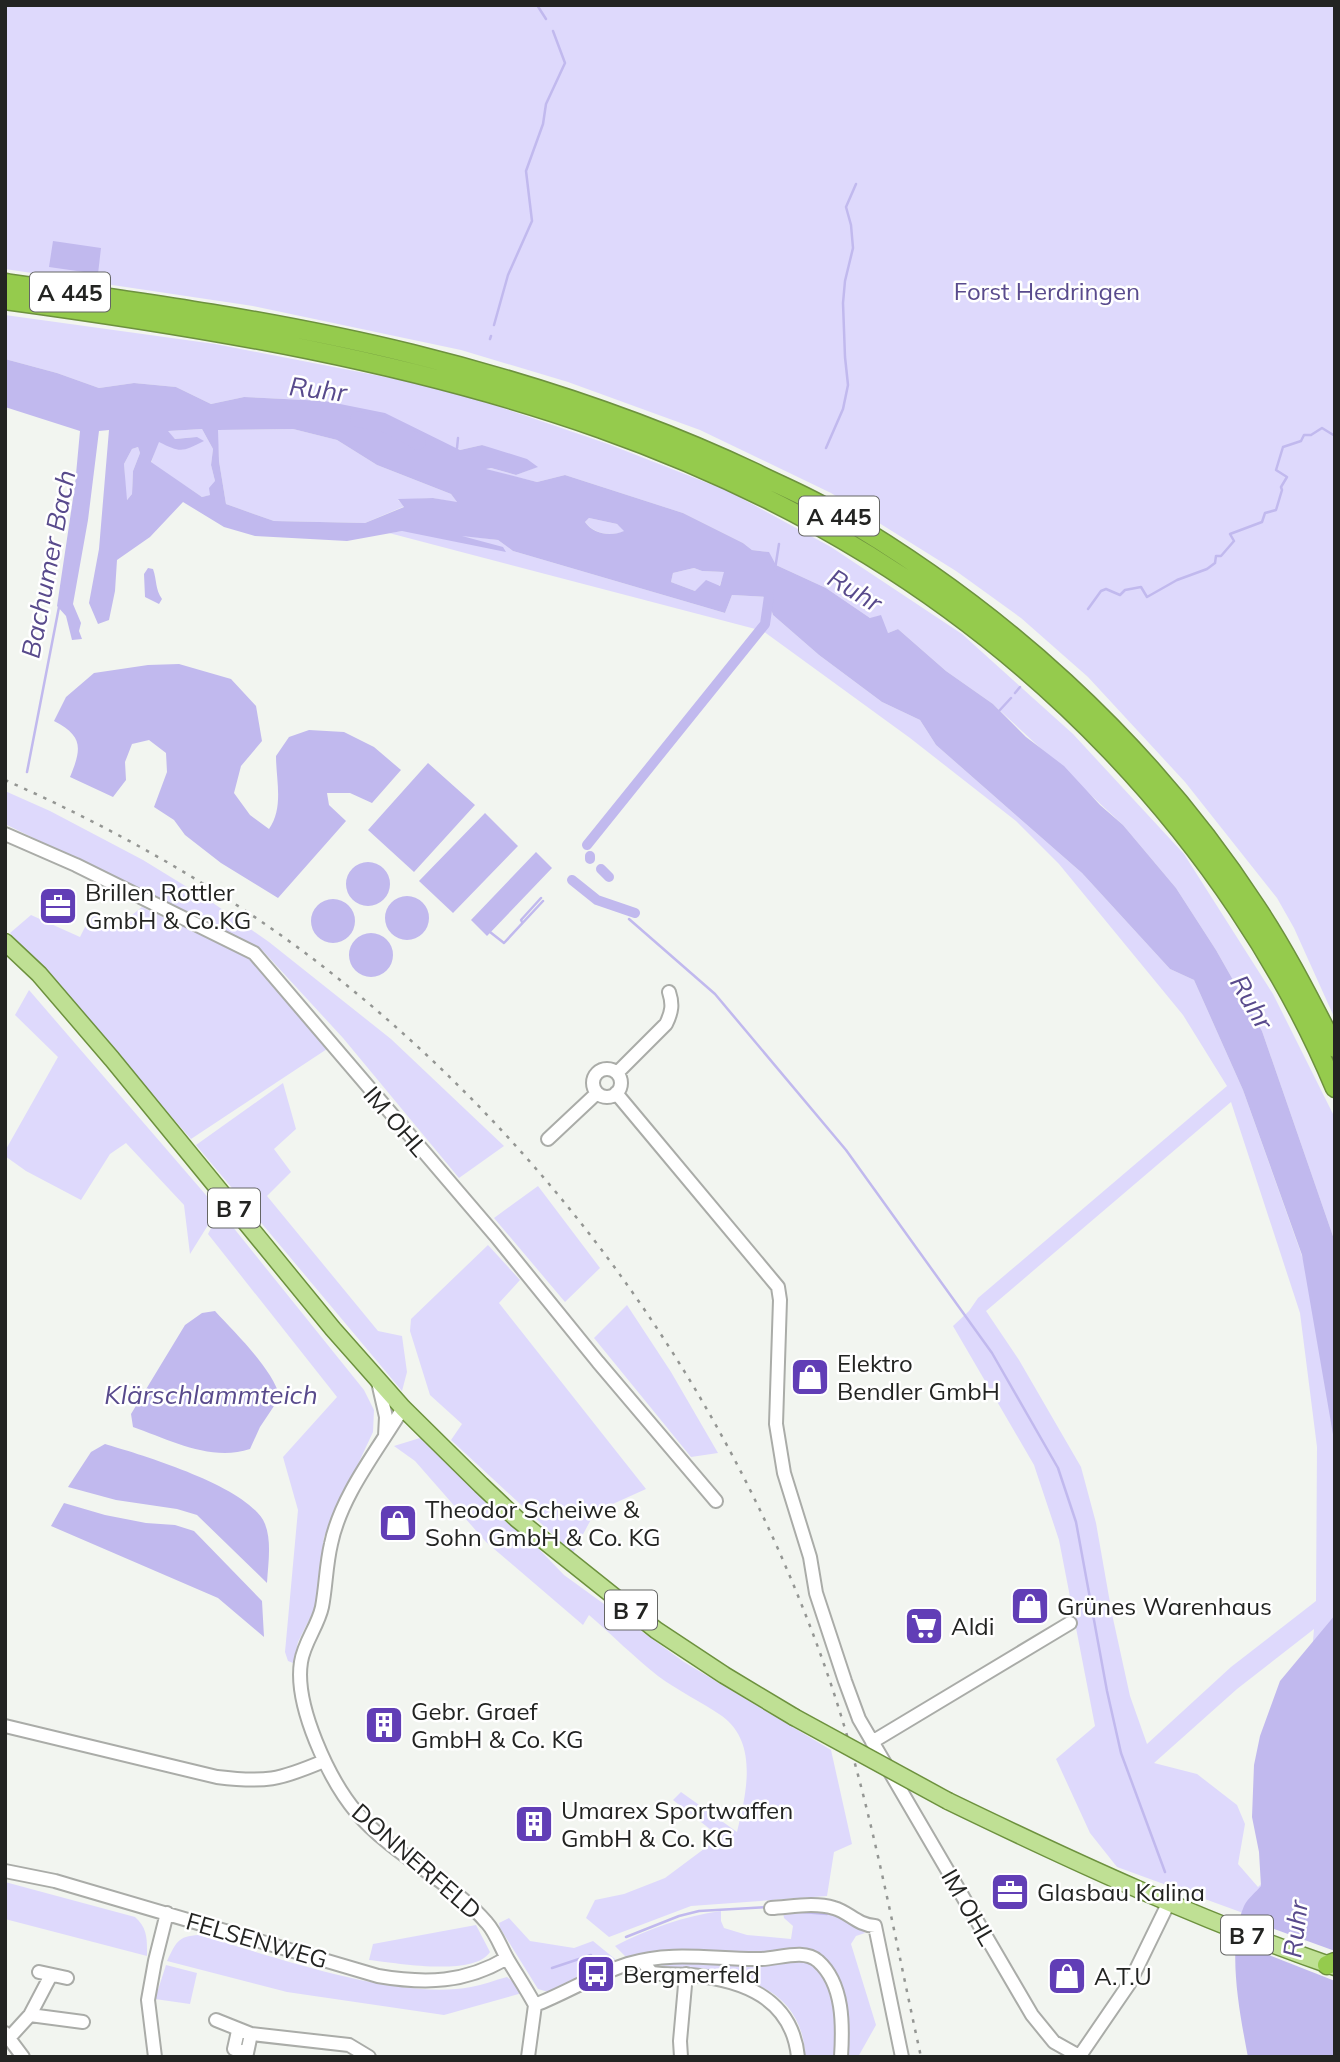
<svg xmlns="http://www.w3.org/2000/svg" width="1340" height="2062" font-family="Mulish,sans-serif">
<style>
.green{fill:#ded9fc;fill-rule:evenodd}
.water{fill:#c1b9ee;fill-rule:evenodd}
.pier{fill:#f2f5f0}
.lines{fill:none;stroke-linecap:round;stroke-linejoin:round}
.stream{stroke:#c1b9ee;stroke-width:2.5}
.canal{stroke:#c1b9ee;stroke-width:10}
.river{stroke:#c1b9ee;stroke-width:16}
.minor-casing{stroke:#aaaca8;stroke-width:16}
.major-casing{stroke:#6d913e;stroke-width:19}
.highway-casing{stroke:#6d913e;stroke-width:21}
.minor{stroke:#fff;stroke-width:12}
.major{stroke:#bfe094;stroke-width:16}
.highway{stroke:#95cb4d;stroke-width:18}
.rail{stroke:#949693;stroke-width:2.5;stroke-dasharray:3.5 7;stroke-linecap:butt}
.major-bridge-casing{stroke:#6d913e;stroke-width:19;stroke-linecap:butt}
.major-bridge{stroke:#bfe094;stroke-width:16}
.labels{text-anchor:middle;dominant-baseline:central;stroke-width:5;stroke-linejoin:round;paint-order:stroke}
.shield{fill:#fff;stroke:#656664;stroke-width:2}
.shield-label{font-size:23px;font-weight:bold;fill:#232422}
.park-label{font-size:24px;fill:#594b8d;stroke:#fff}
.poi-label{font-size:24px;fill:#232422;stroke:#fff;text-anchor:start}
.street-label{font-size:24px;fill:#232422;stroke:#fff}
.water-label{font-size:26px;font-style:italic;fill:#584a8c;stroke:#fff}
</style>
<rect width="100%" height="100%" fill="#f2f5f0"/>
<path class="green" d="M5 5H1335V1019L1294 928 1277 898 1185 782 1088 677 1021 618 956 571 831 493 700 430 568 382 461 350 253 306 5 269Z
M5 315 215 344 447 389 608 444 728 491 831 547 962 634 1073 734 1184 854 1273 994 1335 1118V1242L1262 1031 1216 950 1176 888 1123 825 993 704 946 671 898 629 888 633 870 618 826 588 776 565 768 552 752 550 743 543 683 513 565 475 537 482 484 469 491 468 516 475 537 467 482 445 460 450 325 401 244 397 211 404 176 387 134 383 99 388 57 373 5 359Z
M202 429 213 449 211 465 215 481 211 495 202 497 151 463 158 442 197 437 175 439 167 431Z
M293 429 337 440 377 465 451 494 458 503 433 498 398 500 405 506 365 523 274 521 226 504 219 461 217 430Z
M138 447 140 453 133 471 132 494 126 501 124 464 132 449Z
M589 518 617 524 625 531C611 537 594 534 585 522Z
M402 531 453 534 498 540 513 551 725 613 732 595 767 597 773 615 819 655 882 702 920 720 936 745 1082 873 1170 969 1194 980 1243 1090 1318 1301 1335 1390V1638L1301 1934 1117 1867 1090 1833 1056 1759 1095 1726 1059 1540 1034 1465 953 1326 969 1311 978 1298 1227 1086 1183 1015 1059 864 1016 821 910 738 763 631 389 533ZM1231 1102 1300 1313 1317 1447 1316 1601 1231 1667 1147 1744 1130 1696 1112 1614 1096 1523 1081 1467 1019 1360 986 1311ZM1314 1629 1307 1711 1277 1869 1258 1887 1238 1864 1245 1824 1237 1805 1197 1774 1154 1763 1237 1689Z
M694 568 702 571 725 572 719 587 695 591 671 582 673 573Z
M5 791 50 811 143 860 213 903 269 942 391 1039 504 1146 459 1178 343 1038 263 951 5 824Z
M142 907 251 959 327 1049 191 1139 10 933 31 915 80 937 92 913 117 927Z
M29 990 218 1209 190 1254 184 1205 126 1143 110 1154 81 1200 26 1171 5 1156V1151L58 1057 15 1015Z
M283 1083 296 1129 274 1149 291 1172 267 1196 378 1331 402 1336 407 1372 402 1391 196 1145Z
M538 1186 600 1268 565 1302 494 1218Z
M220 1211 364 1390 374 1410 373 1432 324 1537 317 1604 298 1642 293 1663 288 1661 285 1652 298 1510 283 1457 337 1397 208 1234Z
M488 1245 520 1280 499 1303 646 1489 595 1512 573 1553 451 1440 462 1424 430 1395 410 1331 411 1319Z
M627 1305 671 1372 718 1453 691 1457 594 1338Z
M420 1438 537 1547 564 1575 684 1662 831 1750 852 1844 834 1852 827 1896 691 1906 609 1937 586 1918 595 1900 624 1894 665 1878 720 1837 673 1800 681 1792 737 1832C746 1795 759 1743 722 1716 702 1702 678 1691 658 1676 634 1657 612 1635 589 1615L583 1625 486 1542 415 1461 394 1446Z
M5 1882 135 1917C148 1929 147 1939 147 1956L5 1919Z
M831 1909 856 1924 865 1933 856 1936 851 1944 876 2025 858 2057H805C805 2026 789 2000 762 1987L627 1958 615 1946C648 1929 684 1916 721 1911V1921L724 1928 747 1935 791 1939 793 1926 784 1918 783 1912Z
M509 1918 530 1941 574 1948 593 1941 615 1959 613 1967 552 1993 538 1989 500 1928 499 1923Z
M476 1925 490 1952C474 1977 396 1963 369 1960L373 1944Z
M199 1935C273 1956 397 2001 471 1987 483 1985 495 1980 507 1977L519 1987 522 1993 444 2015 287 1992 167 1961C176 1943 177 1936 199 1935Z
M166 1965 197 1973 190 2004 155 1999Z"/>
<path class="water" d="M53 241 101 248 98 274 49 267Z
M5 359 57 373 99 388 134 383 176 387 211 404 244 397 325 401 385 413 460 450 482 445 527 459 538 467 516 475 491 468 486 469 537 482 565 475 683 513 743 543 752 550 769 552 776 565 826 588 870 618 881 615 888 633 898 629 946 671 993 704 1026 737 1064 766 1100 805 1123 825 1176 888 1216 950 1262 1031 1335 1242V1446L1302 1255 1243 1090 1194 980 1170 969 1082 873 936 745 920 720 882 702 819 655 773 615 767 597 732 595 725 613 513 551 498 540 462 536 503 547 506 552 402 531 347 541 255 536 224 527 183 502 150 537 117 560 115 591 109 620 98 624 89 603 99 549 109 430 99 431 88 520 73 604 81 623 79 631 82 639 72 640 66 616 57 606 75 485 80 431 5 407ZM202 429 213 449 211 465 215 481 209 488 210 495 202 497 151 462 159 442C181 453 182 452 204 441L197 437 175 439 168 431ZM293 429 337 440 377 465 451 494 457 502 433 498 398 499 404 507 365 523 274 521 226 504 219 461 218 430ZM138 447 140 453 133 471 132 494 127 500 124 464 132 449ZM589 518 617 524 624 531C611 537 593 534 585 522ZM694 568 702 571 724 572 720 586 706 580 695 591 671 582 673 573Z
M148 568 153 569C157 580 155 589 162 599L159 604 145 597 144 574Z
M179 664 231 679 256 706 262 741 241 766 234 793 250 815 269 829C284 808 276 780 276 756L289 737 309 730 344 732 374 747 401 770 372 803 350 793H327L329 805 346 821 278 898 221 863 185 835 174 820 154 807 167 772 166 753 149 740 132 744 125 762 126 780 113 797 70 777C82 748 83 736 54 721L66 697 94 673 148 665Z
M428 763 475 805 414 872 368 830Z
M485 813 518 846 453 913 419 881Z
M536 852 552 868 487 936 471 920Z
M346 884a22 22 0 1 1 44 0a22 22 0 1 1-44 0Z
M385 918a22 22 0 1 1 44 0a22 22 0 1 1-44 0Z
M311 921a22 22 0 1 1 44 0a22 22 0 1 1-44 0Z
M349 955a22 22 0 1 1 44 0a22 22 0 1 1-44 0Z
M215 1311C236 1334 272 1368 280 1397L260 1427 250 1449C211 1462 170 1440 133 1427L131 1414 185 1325 202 1313Z
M105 1444C142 1455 250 1487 265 1524 272 1542 268 1564 267 1583L197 1515 177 1509 116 1500 68 1487 91 1452Z
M64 1503 105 1515 146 1523 175 1525 194 1531 262 1601 264 1637 218 1598 51 1526Z
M1335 1615V2057H1248C1240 2015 1226 1947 1244 1906 1247 1899 1256 1892 1261 1886L1259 1852 1252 1817 1254 1765 1260 1736 1280 1681Z"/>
<path class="pier" d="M1238 1916 1335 1951V1981L1233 1941Z"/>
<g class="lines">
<path class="stream" d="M537 5 546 19
M494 325 508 275 532 221 526 171 543 124 546 104 565 63 553 31
M490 339 491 336
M457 448 458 438
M826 448 843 409 848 385 845 357 843 303 845 281 853 248 851 225 846 207 856 184
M775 569 779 544
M1088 609 1101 591 1106 589 1120 595 1125 590 1141 587 1147 597 1177 580 1207 569 1215 563 1216 556H1221L1234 541 1230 534 1262 522 1265 513 1276 510 1282 490 1281 487 1287 477 1276 470 1283 447 1301 441 1304 435H1311L1322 428 1335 436
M1015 693 1020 687
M999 711 1011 698
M27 772 59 607
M629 919 715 994 846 1150 992 1353 1058 1468 1076 1522 1107 1691 1121 1753 1165 1872
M522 922 521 920 541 898
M490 932 504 943 543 901
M790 1911 827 1914
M626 1937 679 1916 699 1911 768 1907
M552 1968 591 1955"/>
<path class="canal" d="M587 845 765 624 769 596
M590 856V859
M601 869 609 877
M572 880 597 900 635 913"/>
<path class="river" d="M358 419 387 425 418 442"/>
<g class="minor-casing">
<path id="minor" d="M5 834 76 865 254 953 495 1235 598 1362 716 1501
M593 1083a14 14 0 1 1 28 0a14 14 0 1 1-28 0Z
M617 1073 666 1024C672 1012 673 1004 669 992
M616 1093 778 1287 780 1300 776 1424 784 1473 810 1557 816 1593 845 1681 859 1719 1032 2015 1054 2042 1079 2056
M548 1139 597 1093
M378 1382 386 1417 385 1436
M403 1408C378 1450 341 1495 331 1544 326 1565 326 1586 322 1607 318 1626 304 1642 301 1662 294 1705 329 1780 357 1813 394 1856 450 1880 487 1923 496 1933 501 1948 508 1960 517 1975 527 1990 535 2005
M5 1726 217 1777C266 1783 279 1780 324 1761
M872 1742 1070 1623
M5 1871 55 1881 378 1976C426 1984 465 1983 507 1958
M771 1908C791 1907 814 1902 834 1908 849 1912 857 1925 875 1926L902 2057
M642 1961 652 1973C665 1975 678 1974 691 1975 743 1980 792 1998 798 2057
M39 1972 67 1978
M535 2005C566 1993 596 1974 628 1964 672 1950 717 1960 761 1959 778 1959 804 1948 818 1961 844 1984 843 2026 841 2057
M30 2015 83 2022
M216 2020 251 2034 349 2045 369 2057
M238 2031 234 2049 247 2053 251 2034
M5 2033 23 2057
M9 2038 30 2015 51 1975
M155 2057 148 2000 155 1961 167 1913
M528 2057 535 2005
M681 2057 680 2041 686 1974
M1079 2057 1129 1984 1169 1902"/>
</g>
<g class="major-casing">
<path id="major" d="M5 942 39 974 112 1059 333 1329 403 1408 481 1485 517 1519 656 1630 724 1675 794 1717
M948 1801C1074 1862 1202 1921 1335 1967"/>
</g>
<g class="highway-casing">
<path id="highway" d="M5 283C141 302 278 321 412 354 529 383 645 421 755 473 779 485 804 495 828 509 998 607 1148 741 1256 907 1286 952 1310 1000 1335 1048
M5 300C419 356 809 436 1110 750 1203 847 1283 964 1335 1088
M1327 1965 1335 1962"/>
</g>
<use href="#minor" class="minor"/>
<use href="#major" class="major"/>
<use href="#highway" class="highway"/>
<path class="rail" d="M5 780C118 830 227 892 325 968 554 1147 727 1390 824 1664 869 1791 892 1925 921 2057"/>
<g class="major-bridge-casing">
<path id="major-bridge" d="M794 1717 948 1801"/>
</g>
<use href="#major-bridge" class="major-bridge"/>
</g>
<defs>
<g id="office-square" transform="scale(2.0125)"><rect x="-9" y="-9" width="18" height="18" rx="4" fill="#613eb6" stroke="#fff"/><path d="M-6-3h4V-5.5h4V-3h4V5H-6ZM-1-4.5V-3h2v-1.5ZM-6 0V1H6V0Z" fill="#fff"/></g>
<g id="shop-square" transform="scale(2.0125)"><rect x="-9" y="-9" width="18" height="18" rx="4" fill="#613eb6" stroke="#fff"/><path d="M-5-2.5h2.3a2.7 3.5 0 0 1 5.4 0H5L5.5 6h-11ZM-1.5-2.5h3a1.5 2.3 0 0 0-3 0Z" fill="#fff"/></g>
<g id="supermarket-square" transform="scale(2.0125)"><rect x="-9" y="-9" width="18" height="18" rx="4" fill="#613eb6" stroke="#fff"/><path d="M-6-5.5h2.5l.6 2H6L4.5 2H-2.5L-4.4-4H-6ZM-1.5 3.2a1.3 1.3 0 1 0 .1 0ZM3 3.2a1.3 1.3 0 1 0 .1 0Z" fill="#fff"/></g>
<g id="building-square" transform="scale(2.0125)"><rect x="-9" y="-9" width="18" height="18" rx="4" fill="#613eb6" stroke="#fff"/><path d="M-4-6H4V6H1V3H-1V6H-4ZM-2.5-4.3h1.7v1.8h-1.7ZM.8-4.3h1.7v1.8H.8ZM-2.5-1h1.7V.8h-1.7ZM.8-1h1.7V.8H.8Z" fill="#fff"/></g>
<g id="bus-square" transform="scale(2.0125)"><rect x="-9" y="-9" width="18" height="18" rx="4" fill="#613eb6" stroke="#fff"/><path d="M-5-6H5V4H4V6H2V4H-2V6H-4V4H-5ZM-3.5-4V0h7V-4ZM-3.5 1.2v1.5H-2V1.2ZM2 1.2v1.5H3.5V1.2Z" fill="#fff"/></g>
</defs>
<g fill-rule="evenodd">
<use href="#office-square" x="58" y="906"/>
<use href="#shop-square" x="810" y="1377"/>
<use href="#shop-square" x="398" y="1523"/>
<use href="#shop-square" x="1030" y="1606"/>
<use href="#supermarket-square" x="924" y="1626"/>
<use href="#building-square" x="384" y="1725"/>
<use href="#building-square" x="534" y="1824"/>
<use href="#office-square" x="1010" y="1892"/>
<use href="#bus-square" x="596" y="1974"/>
<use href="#shop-square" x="1067" y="1976"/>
</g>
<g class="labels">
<g class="shield">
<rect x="30" y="272.5" width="80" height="39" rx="5"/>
<rect x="799" y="496.5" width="80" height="39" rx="5"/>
<rect x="208" y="1188.5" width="52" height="39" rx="5"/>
<rect x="605" y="1590.5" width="52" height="39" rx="5"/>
<rect x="1221" y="1915.5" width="52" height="39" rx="5"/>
</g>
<g class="shield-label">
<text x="70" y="292">A 445</text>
<text x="839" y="516">A 445</text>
<text x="234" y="1208">B 7</text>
<text x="631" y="1610">B 7</text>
<text x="1247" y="1935">B 7</text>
</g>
<g class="park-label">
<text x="1047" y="291">Forst Herdringen</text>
</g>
<g class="poi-label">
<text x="85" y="892">Brillen Rottler<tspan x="85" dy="28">GmbH &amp; Co.KG</tspan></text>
<text x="837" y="1363">Elektro<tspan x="837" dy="28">Bendler GmbH</tspan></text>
<text x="425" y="1509">Theodor Scheiwe &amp;<tspan x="425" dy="28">Sohn GmbH &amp; Co. KG</tspan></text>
<text x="1057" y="1606">Grünes Warenhaus</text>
<text x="951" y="1626">Aldi</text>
<text x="411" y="1711">Gebr. Graef<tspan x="411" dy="28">GmbH &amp; Co. KG</tspan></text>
<text x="561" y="1810">Umarex Sportwaffen<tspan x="561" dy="28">GmbH &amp; Co. KG</tspan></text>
<text x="1037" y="1892">Glasbau Kalina</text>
<text x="623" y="1974">Bergmerfeld</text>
<text x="1094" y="1976">A.T.U</text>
</g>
<g class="street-label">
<text transform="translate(396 1121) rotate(49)">IM OHL</text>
<text transform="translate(417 1861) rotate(41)">DONNERFELD</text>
<text transform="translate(969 1907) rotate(60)">IM OHL</text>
<text transform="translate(257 1940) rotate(16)">FELSENWEG</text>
</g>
<g class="water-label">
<text transform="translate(318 389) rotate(7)">Ruhr</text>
<text transform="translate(48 564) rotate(-79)">Bachumer Bach</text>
<text transform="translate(855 590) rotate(31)">Ruhr</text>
<text transform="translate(1252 1002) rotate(60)">Ruhr</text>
<text x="211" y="1394">Klärschlammteich</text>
<text transform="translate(1295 1929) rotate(-83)">Ruhr</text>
</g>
</g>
<rect width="1340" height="2062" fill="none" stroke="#232422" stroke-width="14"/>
</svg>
